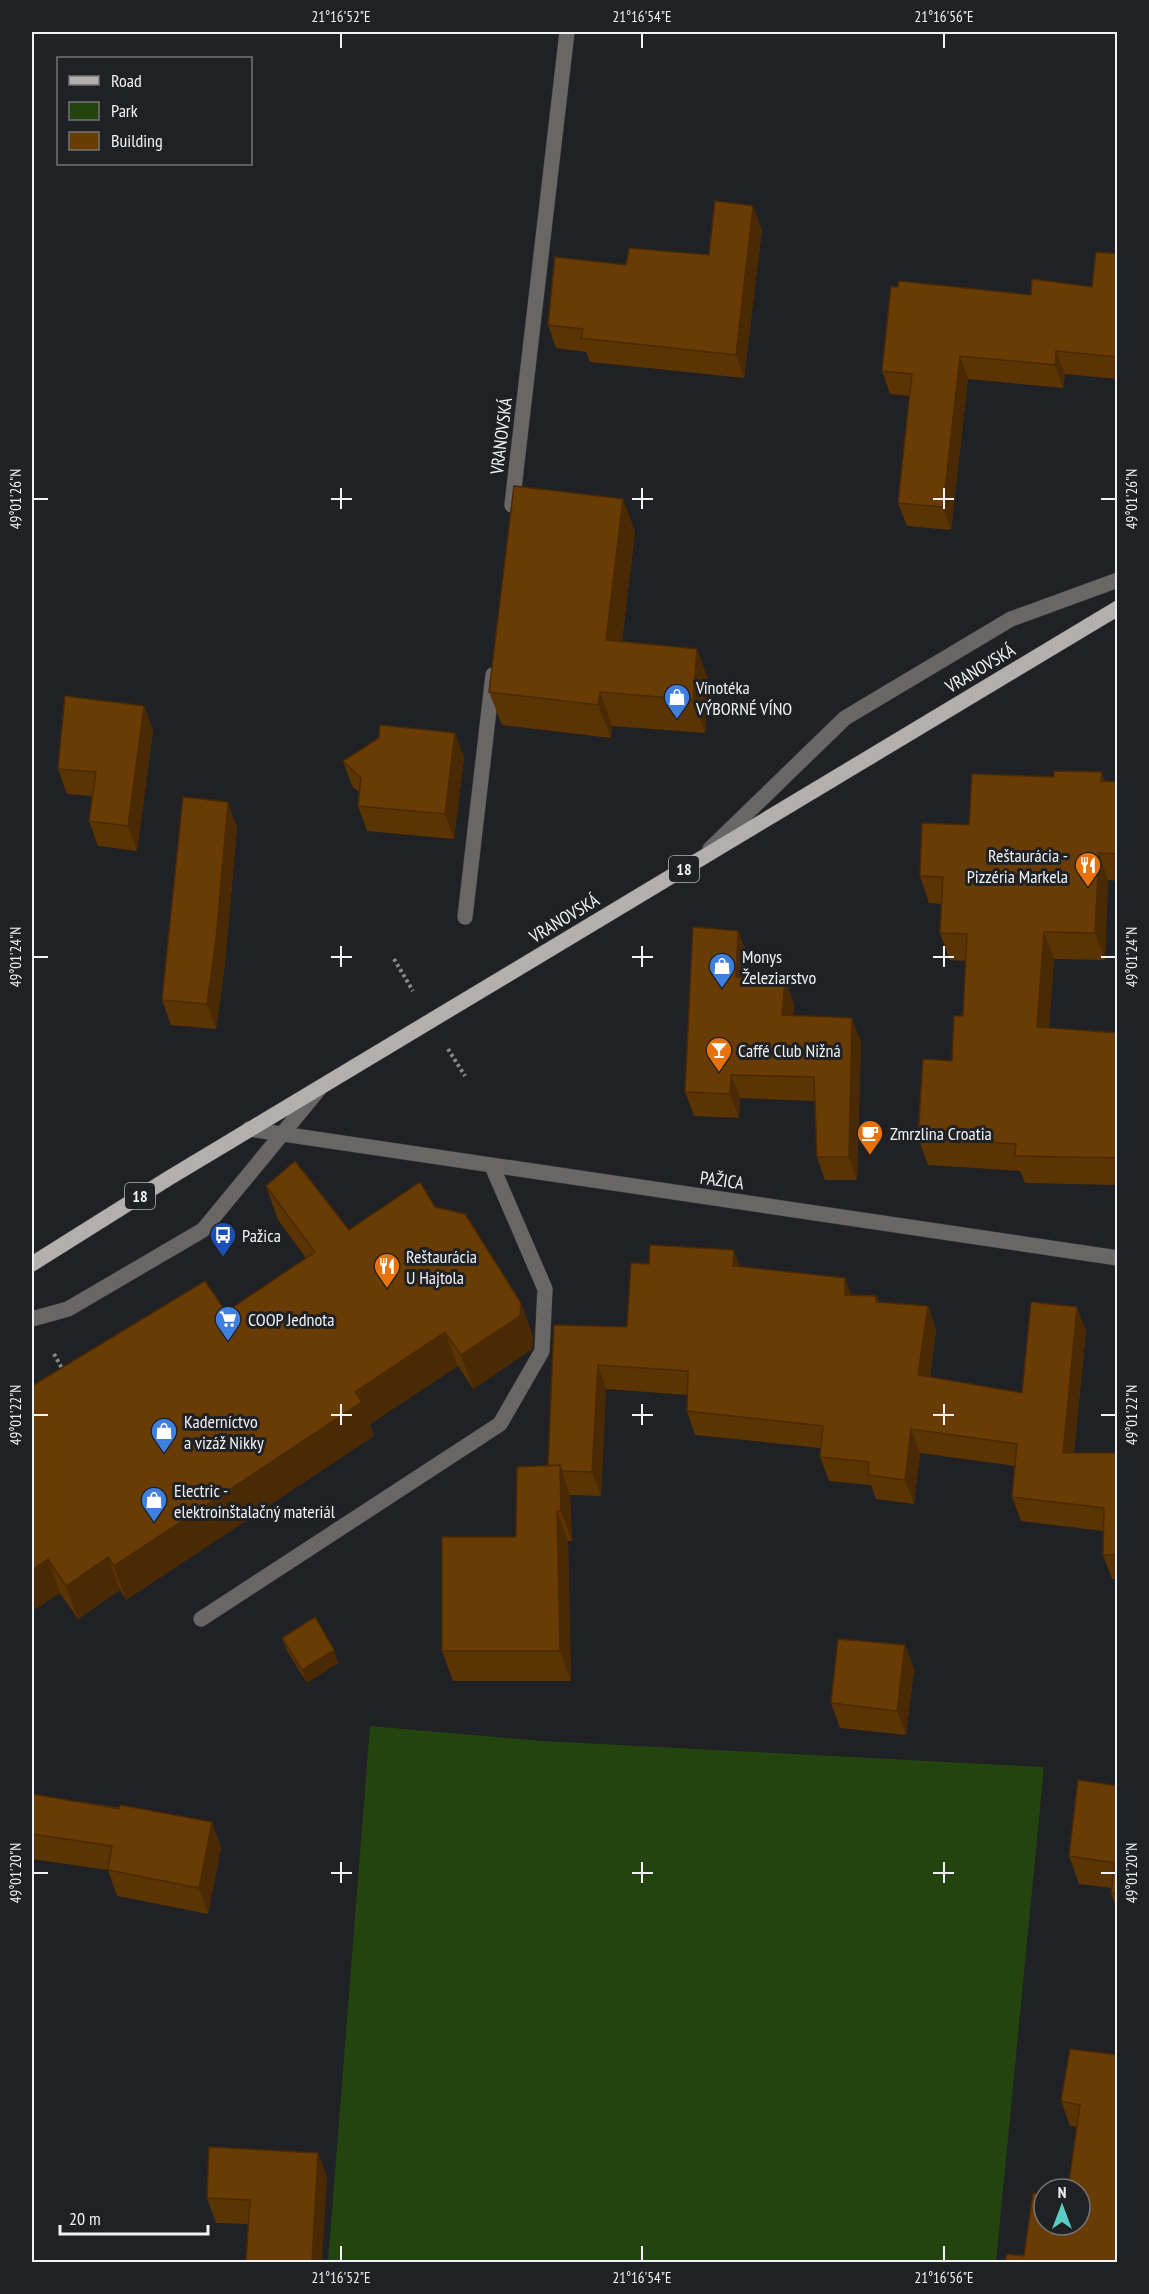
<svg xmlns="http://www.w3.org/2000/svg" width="1149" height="2294" font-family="'PT Sans Narrow',sans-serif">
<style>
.green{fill:#23440e}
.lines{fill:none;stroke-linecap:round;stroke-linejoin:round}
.service-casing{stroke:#3c3e41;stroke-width:16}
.minor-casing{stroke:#3c3e41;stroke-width:16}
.primary-casing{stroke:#3c3e41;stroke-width:16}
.path{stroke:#87888b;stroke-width:4;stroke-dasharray:3 3;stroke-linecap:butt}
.service{stroke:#696766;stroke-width:15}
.minor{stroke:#696766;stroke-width:15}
.primary{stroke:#b3afad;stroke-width:15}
.wall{fill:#5b3404}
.shaded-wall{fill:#4a2a04}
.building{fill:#6a3c05;stroke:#4a2a04;stroke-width:1.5}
.ticks{fill:none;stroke:#f0f1f4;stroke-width:2}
.labels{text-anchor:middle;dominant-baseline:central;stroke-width:6;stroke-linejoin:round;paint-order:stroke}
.shield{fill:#1f2124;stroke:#b1b3b6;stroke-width:1.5}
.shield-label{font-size:16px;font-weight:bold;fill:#f0f1f4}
.street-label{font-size:18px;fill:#f0f1f4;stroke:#1f2124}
.poi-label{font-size:18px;fill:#f0f1f4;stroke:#1f2124;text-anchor:start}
.neatline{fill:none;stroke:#f0f1f4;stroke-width:2}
.ticks-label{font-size:15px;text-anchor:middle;fill:#f0f1f4}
</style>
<rect width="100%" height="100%" fill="#1f2124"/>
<path class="green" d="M370 1726 543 1741 1044 1767 996 2262H328Z"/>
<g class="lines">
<g class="service-casing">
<path id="service" d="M710 849 845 718 1011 619 1118 580
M32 1319 68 1309 203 1230 320 1088
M201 1619 500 1424 542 1351 545 1289 492 1166"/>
</g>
<g class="minor-casing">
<path id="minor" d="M512 505 567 32
M465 917 493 675
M249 1129 1118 1258"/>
</g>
<g class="primary-casing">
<path id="primary" d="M32 1264 169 1178 1118 608"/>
</g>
<path class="path" d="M394 959 413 991
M448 1049 465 1076
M54 1354 64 1372"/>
<use href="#service" class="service"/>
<use href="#minor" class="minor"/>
<use href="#primary" class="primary"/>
</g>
<path class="wall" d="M762 229 744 378 590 362 586 352 556 348 548 325 626 265 709 255Z
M1118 254V379L1065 374 1063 388 968 379 951 530 907 526 898 503 910 396 890 394 882 371 1031 295 1092 287Z
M623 499 635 532 622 641 697 649 709 682 705 733 612 726 611 738 502 725 489 692Z
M144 706 153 731 137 851 98 846 89 821 92 796 67 794 58 769Z
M464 757 454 839 367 831 358 806 360 793 352 786 343 761Z
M1105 782H1118V881L1108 880 1105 960 1054 959 1049 1028 1118 1033V1185L1025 1183 1020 1171 928 1165 918 1138 952 1061 963 1016 966 961 950 960 940 933 942 904 929 903 920 876 969 825Z
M237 827 225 964 216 1029 171 1025 162 1000Z
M738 931 747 954 746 978 785 980 794 1004 793 1016 861 1042 857 1180H825L817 1157 815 1101 740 1098 739 1118 694 1116 685 1092Z
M266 1186 349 1230 435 1207 533 1336 532 1349 473 1389 458 1366 370 1424 374 1436 126 1600 120 1590 78 1619 60 1593 32 1611V1386L226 1312 306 1258 278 1220Z
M734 1250 739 1266 845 1278 851 1295 876 1296 879 1302 928 1306 936 1330 930 1377 1022 1393 1086 1331 1074 1453H1118V1579H1112L1103 1555V1531L1021 1521 1012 1497 1015 1466 920 1453 914 1504 876 1499 871 1485 829 1481 820 1457 821 1448 695 1435 687 1411V1395L606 1389 601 1496 570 1495 572 1541H568L571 1681H453L442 1651 516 1537 548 1466 554 1325 627 1327 649 1264Z
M282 1638 338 1663 307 1683 287 1651Z
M905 1645 914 1669 906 1735 840 1728 831 1703Z
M1118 1786V1912L1111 1893V1888L1079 1884 1069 1856Z
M32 1794 212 1822 221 1848 208 1914 117 1896 108 1870 32 1859Z
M1118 2055V2262L1024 2256 1080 2225 1077 2127 1070 2126 1061 2101Z
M318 2153 327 2178 248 2224 216 2223 207 2198Z"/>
<path class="shaded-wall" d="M753 206 762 229 744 378 736 355Z
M1056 351 1065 374 1063 388 1055 365Z
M960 356 968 379 951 530 943 507Z
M623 499 635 532 618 673 606 640Z
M697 649 709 682 705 733 693 700Z
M600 692 612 726 611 738 598 705Z
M144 706 153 731 137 851 128 826Z
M455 733 464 757 454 839 445 814Z
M1102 772 1112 799 1101 781Z
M228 802 237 827 225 964 216 1029 207 1004Z
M1099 853 1108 880 1105 960 1095 933Z
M738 931 747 954 744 1001 736 977Z
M1044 932 1054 959 1047 1055 1037 1027Z
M785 980 794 1004 791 1039 782 1015Z
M852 1018 861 1042 857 1180 849 1157Z
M731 1075 740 1098 739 1118 730 1094Z
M734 1250 742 1274 733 1266Z
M845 1278 854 1302 845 1295Z
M521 1303 533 1336 532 1349 473 1389 461 1355Z
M928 1306 936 1330 927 1399 918 1375Z
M1077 1307 1086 1331 1071 1477 1063 1453Z
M445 1332 458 1366 370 1424 374 1436 126 1600 114 1566 355 1392Z
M598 1365 606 1389 601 1496 592 1472Z
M911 1429 920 1453 914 1504 905 1480Z
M560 1465 570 1495 572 1541 561 1511Z
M557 1511 568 1541 571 1681 560 1651Z
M108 1557 120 1590 78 1619 66 1586Z
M48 1559 60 1593 32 1611V1570Z
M905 1645 914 1669 906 1735 897 1711Z
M334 1650 338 1663 307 1683 302 1670Z
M212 1822 221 1848 208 1914 199 1888Z
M318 2153 327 2178 322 2262H312Z"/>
<path class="building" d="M715 201 753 206 736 355 581 338 583 329 548 325 555 257 626 265 629 248 709 255Z
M1096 252 1118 254V357L1056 351 1055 365 960 356 943 507 898 503 912 374 882 371 891 287H898L899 281 1031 295 1032 279 1092 287Z
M514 486 623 499 606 640 697 649 693 700 600 692 598 705 489 692Z
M65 696 144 706 128 826 89 821 96 772 58 769Z
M380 725 455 733 445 814 358 806 361 778 343 761 379 738Z
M1054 771 1102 772 1101 781 1118 782V854L1099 853 1095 933 1044 932 1037 1027 1118 1033V1158L1015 1156 1016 1144 918 1138 923 1059 952 1061 954 1016H963L967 934 940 933 943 877 920 876 922 823 969 825 972 774 1054 777Z
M183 797 228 802 216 939 207 1004 162 1000Z
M693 927 738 931 736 977 785 980 782 1015 852 1018 849 1157H817L814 1077 731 1075 730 1094 685 1092Z
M295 1161 349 1230 420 1182 435 1207 465 1214 521 1303 520 1316 461 1355 445 1332 355 1392 362 1402 114 1566 108 1557 66 1586 48 1559 32 1570V1386L205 1281 226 1312 315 1252 266 1186Z
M650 1245 734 1250 733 1266 845 1278V1295L876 1296V1302L928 1306 918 1375 1022 1393 1031 1302 1077 1307 1063 1453H1118V1555H1103L1104 1508 1012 1497 1017 1444 911 1429 905 1480 868 1475 869 1462 820 1457 823 1426 687 1411 688 1371 598 1365 592 1472 562 1471 560 1465 548 1466 554 1325 627 1327 631 1263 649 1264Z
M560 1465 561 1511H557L560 1651H442V1537H516L517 1467Z
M315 1617 334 1650 302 1670 282 1638Z
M838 1639 905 1645 897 1711 831 1703Z
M1078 1780 1118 1786V1894L1111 1893 1115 1863 1069 1856Z
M32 1794 119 1809 120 1805 212 1822 199 1888 108 1870 112 1846 32 1834Z
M1070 2049 1118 2055V2262H1005L1007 2254 1024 2256 1033 2193 1044 2194V2225H1080V2189H1068L1080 2105 1061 2101Z
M209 2147 318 2153 312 2262H246L250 2200 207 2198Z"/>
<path class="ticks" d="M341 33V48M642 33V48M944 33V48M341 488V509M642 488V509M944 488V509M33 499H48M331 499H352M632 499H653M933 499H954M1101 499H1116M341 946V967M642 946V967M944 946V967M33 957H48M331 957H352M632 957H653M933 957H954M1101 957H1116M341 1404V1425M642 1404V1425M944 1404V1425M33 1415H48M331 1415H352M632 1415H653M933 1415H954M1101 1415H1116M341 1862V1883M642 1862V1883M944 1862V1883M33 1873H48M331 1873H352M632 1873H653M933 1873H954M1101 1873H1116M341 2246V2261M642 2246V2261M944 2246V2261"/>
<defs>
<g id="shop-pin" transform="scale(1.35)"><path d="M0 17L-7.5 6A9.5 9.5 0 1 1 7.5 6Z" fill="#3f7fe0" stroke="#1f2124"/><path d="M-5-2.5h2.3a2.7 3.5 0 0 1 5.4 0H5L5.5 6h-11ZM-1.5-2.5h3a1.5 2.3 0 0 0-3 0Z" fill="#fff"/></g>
<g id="restaurant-pin" transform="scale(1.35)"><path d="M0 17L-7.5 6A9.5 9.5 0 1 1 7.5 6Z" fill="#e8710a" stroke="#1f2124"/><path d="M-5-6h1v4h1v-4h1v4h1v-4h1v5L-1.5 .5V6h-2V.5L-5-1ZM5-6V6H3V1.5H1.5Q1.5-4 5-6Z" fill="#fff"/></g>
<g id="bar-pin" transform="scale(1.35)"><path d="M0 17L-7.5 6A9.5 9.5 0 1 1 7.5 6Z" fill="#e8710a" stroke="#1f2124"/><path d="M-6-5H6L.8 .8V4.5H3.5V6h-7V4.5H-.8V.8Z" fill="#fff"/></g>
<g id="cafe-pin" transform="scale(1.35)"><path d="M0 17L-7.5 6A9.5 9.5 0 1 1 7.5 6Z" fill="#e8710a" stroke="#1f2124"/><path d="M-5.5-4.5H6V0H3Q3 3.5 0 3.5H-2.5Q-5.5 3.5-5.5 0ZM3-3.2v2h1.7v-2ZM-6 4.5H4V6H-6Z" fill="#fff"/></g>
<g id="bus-pin" transform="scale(1.35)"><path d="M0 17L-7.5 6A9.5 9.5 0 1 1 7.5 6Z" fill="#1a4fb4" stroke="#1f2124"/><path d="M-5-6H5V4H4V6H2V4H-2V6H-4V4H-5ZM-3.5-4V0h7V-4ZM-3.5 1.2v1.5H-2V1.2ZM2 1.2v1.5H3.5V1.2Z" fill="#fff"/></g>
<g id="supermarket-pin" transform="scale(1.35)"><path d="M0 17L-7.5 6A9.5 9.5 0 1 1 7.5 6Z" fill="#3f7fe0" stroke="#1f2124"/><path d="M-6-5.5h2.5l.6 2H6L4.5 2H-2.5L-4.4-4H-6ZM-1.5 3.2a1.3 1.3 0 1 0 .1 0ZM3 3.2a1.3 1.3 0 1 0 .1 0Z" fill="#fff"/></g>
</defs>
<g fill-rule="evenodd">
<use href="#shop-pin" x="677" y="697"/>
<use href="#restaurant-pin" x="1088" y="865"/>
<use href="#shop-pin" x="722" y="966"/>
<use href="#bar-pin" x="719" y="1050"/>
<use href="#cafe-pin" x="870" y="1133"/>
<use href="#bus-pin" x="223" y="1235"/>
<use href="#restaurant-pin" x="387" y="1266"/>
<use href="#supermarket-pin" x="228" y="1319"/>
<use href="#shop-pin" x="164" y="1431"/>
<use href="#shop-pin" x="154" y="1500"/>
</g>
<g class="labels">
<g class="shield">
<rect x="669" y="856" width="30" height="26" rx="4.5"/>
<rect x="125" y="1183" width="30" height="26" rx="4.5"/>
</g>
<g class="shield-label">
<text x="684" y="869">18</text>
<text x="140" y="1196">18</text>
</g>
<g class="street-label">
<text transform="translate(501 436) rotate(-83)">VRANOVSKÁ</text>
<text transform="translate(980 668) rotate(-31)">VRANOVSKÁ</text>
<text transform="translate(564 918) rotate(-31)">VRANOVSKÁ</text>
<text transform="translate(722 1180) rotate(8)">PAŽICA</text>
</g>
<g class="poi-label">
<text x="696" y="687">Vínotéka<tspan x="696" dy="21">VÝBORNÉ VÍNO</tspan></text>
<text x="1068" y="855" text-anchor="end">Reštaurácia -<tspan x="1068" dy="21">Pizzéria Markela</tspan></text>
<text x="742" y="956">Monys<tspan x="742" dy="21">Železiarstvo</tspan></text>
<text x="738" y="1050">Caffé Club Nižná</text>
<text x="890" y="1133">Zmrzlina Croatia</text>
<text x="242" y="1235">Pažica</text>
<text x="406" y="1256">Reštaurácia<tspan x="406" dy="21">U Hajtola</tspan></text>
<text x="248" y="1319">COOP Jednota</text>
<text x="184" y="1421">Kaderníctvo<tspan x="184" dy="21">a vizáž Nikky</tspan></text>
<text x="174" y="1490">Electric -<tspan x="174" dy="21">elektroinštalačný materiál</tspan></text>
</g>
</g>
<rect width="1149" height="2294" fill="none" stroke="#1f2124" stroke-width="66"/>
<rect x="57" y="57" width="195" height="108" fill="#1f2124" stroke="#737477" stroke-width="1.5"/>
<rect x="69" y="76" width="30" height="9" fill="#b3afad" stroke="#737477" stroke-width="1.5"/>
<text x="111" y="87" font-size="18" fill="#f0f1f4">Road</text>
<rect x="69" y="102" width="30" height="18" fill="#23440e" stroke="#737477" stroke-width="1.5"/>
<text x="111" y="117" font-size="18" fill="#f0f1f4">Park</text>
<rect x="69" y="132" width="30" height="18" fill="#6a3c05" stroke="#737477" stroke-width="1.5"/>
<text x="111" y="147" font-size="18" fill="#f0f1f4">Building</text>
<g transform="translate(1062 2207)"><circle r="28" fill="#1f2124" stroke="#737477" stroke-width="1.5"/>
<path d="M0-4.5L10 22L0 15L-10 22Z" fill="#57cec1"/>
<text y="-9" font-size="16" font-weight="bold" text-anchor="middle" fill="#f0f1f4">N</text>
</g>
<path d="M60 2225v9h148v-9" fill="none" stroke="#f0f1f4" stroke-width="3"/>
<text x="69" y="2225" font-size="18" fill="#f0f1f4" stroke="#1f2124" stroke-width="4.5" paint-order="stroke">20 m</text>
<rect x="33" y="33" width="1083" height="2228" class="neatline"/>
<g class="ticks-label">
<text x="341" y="22">21°16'52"E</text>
<text x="642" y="22">21°16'54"E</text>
<text x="944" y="22">21°16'56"E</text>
<text transform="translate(16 499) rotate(-90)" y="5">49°01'26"N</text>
<text transform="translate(1132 499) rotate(-90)" y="5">49°01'26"N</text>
<text transform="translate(16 957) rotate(-90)" y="5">49°01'24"N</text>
<text transform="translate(1132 957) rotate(-90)" y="5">49°01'24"N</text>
<text transform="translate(16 1415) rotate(-90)" y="5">49°01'22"N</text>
<text transform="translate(1132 1415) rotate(-90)" y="5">49°01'22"N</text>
<text transform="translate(16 1873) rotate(-90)" y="5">49°01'20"N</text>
<text transform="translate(1132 1873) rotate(-90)" y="5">49°01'20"N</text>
<text x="341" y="2283">21°16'52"E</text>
<text x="642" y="2283">21°16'54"E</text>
<text x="944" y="2283">21°16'56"E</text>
</g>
</svg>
